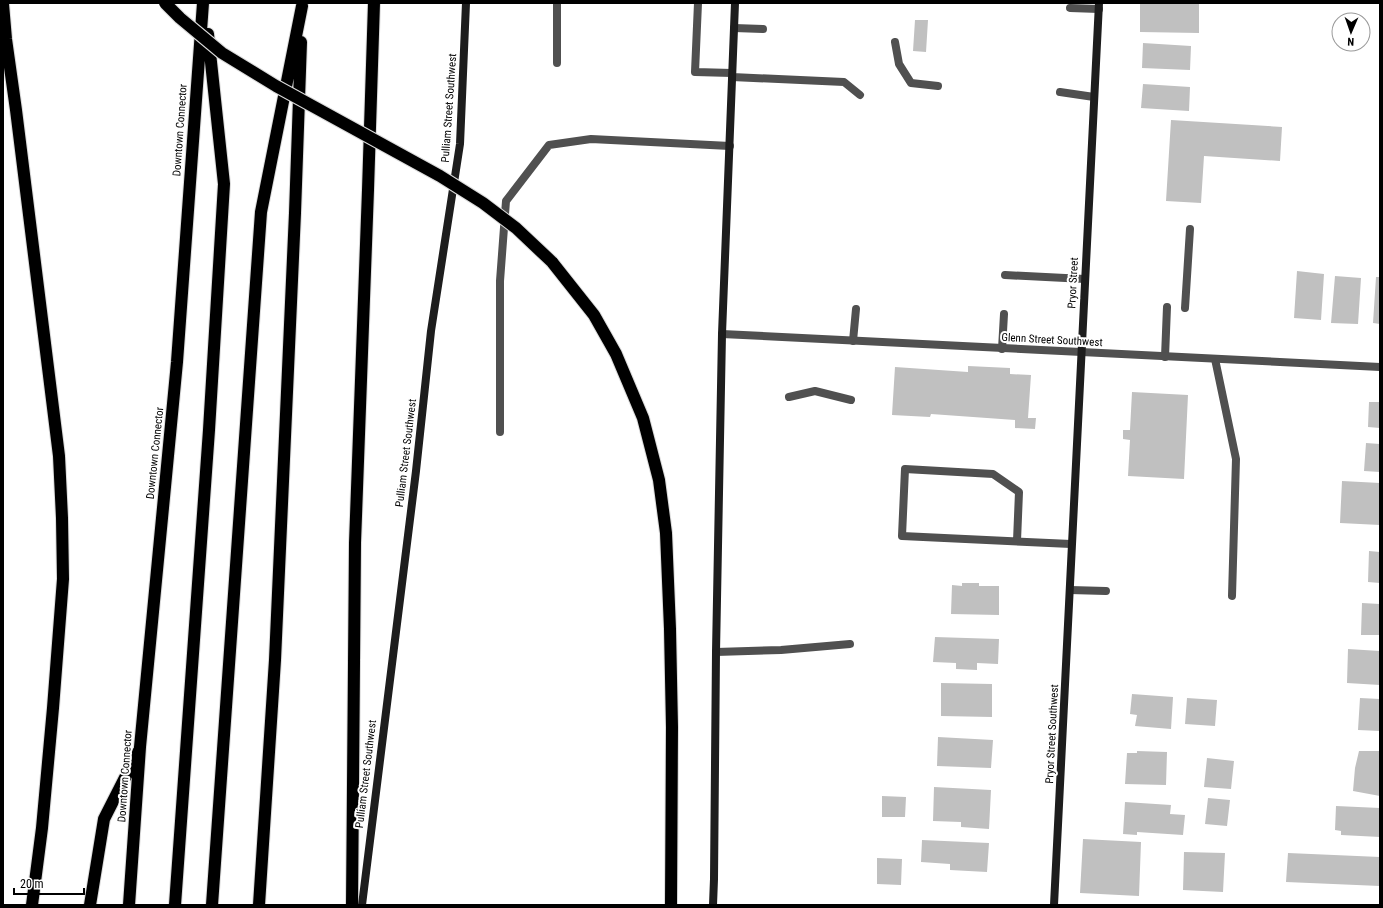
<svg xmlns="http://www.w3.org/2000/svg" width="1383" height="908" font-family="'Roboto Condensed',sans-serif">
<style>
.building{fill:#c0c0c0}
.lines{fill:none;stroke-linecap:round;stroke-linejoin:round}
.highway-casing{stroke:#dbdbdb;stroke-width:14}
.lane{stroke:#505050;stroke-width:8}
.street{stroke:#505050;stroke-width:8}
.secondary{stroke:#1d1d1d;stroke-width:8}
.highway{stroke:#000;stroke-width:12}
.highway-bridge-casing{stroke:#dbdbdb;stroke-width:14;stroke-linecap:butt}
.highway-bridge{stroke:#000;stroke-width:12}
.labels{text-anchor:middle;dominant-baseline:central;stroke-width:4;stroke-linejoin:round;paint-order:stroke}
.street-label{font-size:11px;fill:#000;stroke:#fff}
</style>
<rect width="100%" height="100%" fill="#fff"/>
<path class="building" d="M1140 3H1199V33L1140 32Z
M915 20H928L926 52 913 51Z
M1143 43 1191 46 1190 70 1142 68Z
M1143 84 1190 87 1189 111 1141 108Z
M1171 120 1282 127 1280 161 1204 156 1201 203 1166 201Z
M1297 271 1324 274 1321 320 1294 318Z
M1335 276 1361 278 1358 324 1331 323Z
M1376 277H1380V324L1373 323Z
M968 366 1010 368V374L1031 375 1028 418H1036L1035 429 1015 428V420L931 414 930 417 892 415 895 367 968 372Z
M1132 392 1188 395 1184 479 1128 476 1130 440 1123 439V430H1130Z
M1369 402H1380V428L1368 427Z
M1366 443 1380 444V472L1364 471Z
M1342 481 1380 483V525L1340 523Z
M1369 551 1380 552V583L1368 582Z
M962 583H979V586H999V615L951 614 952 585 962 586Z
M1362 603 1380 604V635H1361Z
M935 637 999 639 998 664 977 663V670L956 669V663L933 662Z
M1348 649 1380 651V685L1347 683Z
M941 683 992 684V717L941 716Z
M1132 694 1173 697 1171 729 1135 726 1137 715 1130 714Z
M1187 698 1217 700 1215 726 1185 724Z
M1360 698 1380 699V731L1358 730Z
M938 737 993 740 991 768 937 766Z
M1137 751 1167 752 1166 785 1125 784 1127 753H1137Z
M1359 751H1380V796L1353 791 1355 768Z
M1207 758 1234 761 1231 789 1204 787Z
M934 787 991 790 989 829 961 827V822L933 821Z
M882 796 906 797 905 817H882Z
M1208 798 1230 800 1227 826 1205 824Z
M1125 802 1171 805 1170 814 1185 815 1183 835 1137 832V835L1123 834Z
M1336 806 1380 808V837L1341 835V831L1335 830Z
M1083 839 1141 842 1139 896 1080 893Z
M922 840 989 843 987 872 950 870V864L921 862Z
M1184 852 1225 853 1223 892 1183 890Z
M1288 853 1380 857V886L1286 882Z
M877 858 902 859 901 885 877 884Z"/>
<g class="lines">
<g class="highway-casing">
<path id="highway" d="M3 4 6 39 16 110 59 456 62 518 63 579 53 708 42 828 32 905
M552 262 594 315 616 354 643 418 659 480 666 533 670 629 672 727 671 905
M90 905 104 819 138 752
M129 905 140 747 177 362 203 3
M175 905 209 430 224 184 208 34
M212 905 261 212 302 6
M259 905 275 660 295 213 301 42
M352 905 355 543 368 190 374 3"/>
</g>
<path class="lane" d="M698 3 695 72 732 73
M1070 8 1099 9
M734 28 763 29
M895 42 899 64 911 83 938 86
M557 63V3
M732 77 844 82 860 95
M1060 92 1094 97
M1005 275 1085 279
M1185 308 1190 229
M853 341 856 309
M1002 349 1004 314
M1165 357 1167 307
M1215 359 1236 459 1232 596
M789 397 815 391 851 400
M500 432V281L506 201 549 145 591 139 730 146
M1017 541 1019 492 993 474 905 469 902 536 1071 544
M1070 590 1106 591
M716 652 781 650 850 644"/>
<path class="street" d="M722 334 1380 367"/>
<path class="secondary" d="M362 905 416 471 431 331 460 144 466 3
M713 905 714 879 716 652 722 334 735 3
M1054 905 1099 3"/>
<use href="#highway" class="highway"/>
<g class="highway-bridge-casing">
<path id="highway-bridge" d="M165 3 180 18 222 53 276 86 440 176 483 203 516 228 552 262"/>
</g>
<use href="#highway-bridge" class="highway-bridge"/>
</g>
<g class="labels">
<g class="street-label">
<text transform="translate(449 108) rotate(-86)">Pulliam Street Southwest</text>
<text transform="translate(180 130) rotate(-86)">Downtown Connector</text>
<text transform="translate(1073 283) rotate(-87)">Pryor Street</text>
<text transform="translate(1052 340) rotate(3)">Glenn Street Southwest</text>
<text transform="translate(155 453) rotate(-84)">Downtown Connector</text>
<text transform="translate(406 453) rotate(-83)">Pulliam Street Southwest</text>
<text transform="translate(1052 734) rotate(-87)">Pryor Street Southwest</text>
<text transform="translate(366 774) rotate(-83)">Pulliam Street Southwest</text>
<text transform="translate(125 776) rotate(-86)">Downtown Connector</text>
</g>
</g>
<rect width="1383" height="908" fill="none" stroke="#000000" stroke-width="8"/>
<g transform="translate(1351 32) rotate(182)"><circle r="19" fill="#ffffff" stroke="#999999"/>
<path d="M0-3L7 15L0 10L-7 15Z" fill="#000000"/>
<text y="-6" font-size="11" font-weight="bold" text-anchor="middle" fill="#000000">N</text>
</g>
<path d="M14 888v6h70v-6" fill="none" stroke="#000000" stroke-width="2"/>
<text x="20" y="888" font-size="12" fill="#000000" stroke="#ffffff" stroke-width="3" paint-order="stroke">20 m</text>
</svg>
